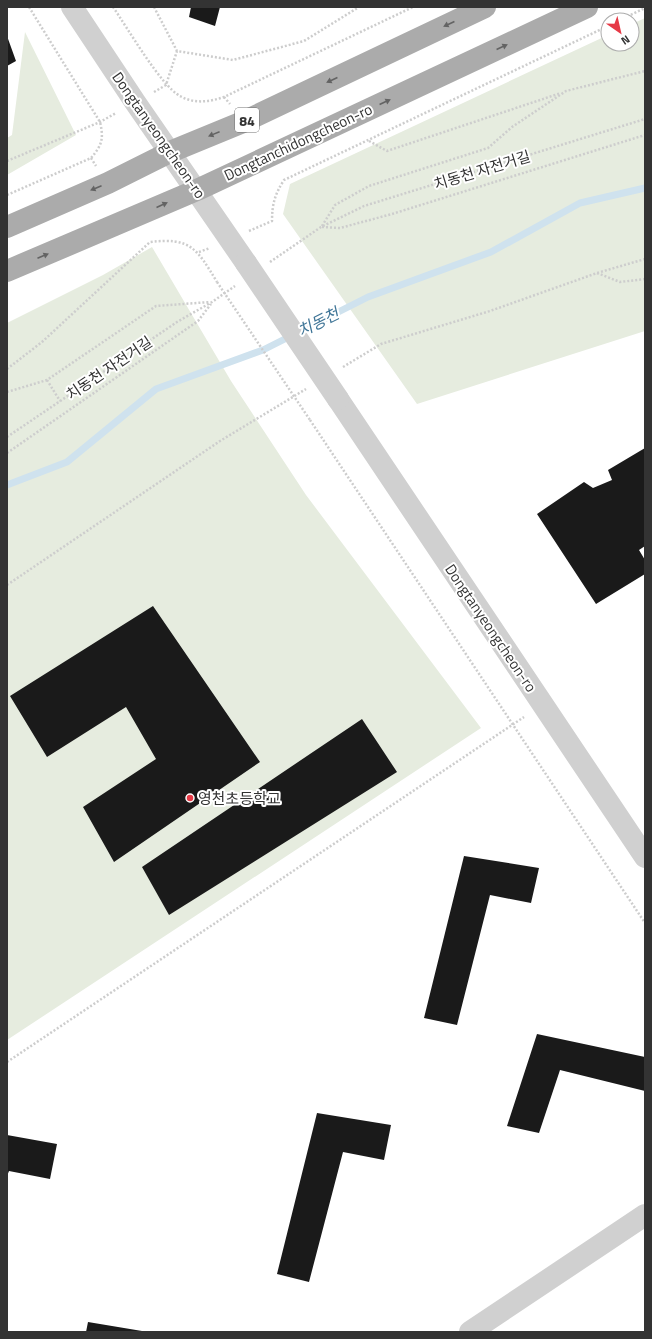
<svg xmlns="http://www.w3.org/2000/svg" width="652" height="1339" font-family="'Titillium Web','Noto Sans KR',sans-serif">
<style>
.green{fill:#e6ecdf}
.lines{fill:none;stroke-linecap:round;stroke-linejoin:round}
.stream{stroke:#cfe2ee;stroke-width:7}
.building{fill:#1a1a1a}
.path{stroke:#cdcdcd;stroke-width:2.5;stroke-dasharray:2 2;stroke-linecap:butt}
.tertiary{stroke:#d0d0d0;stroke-width:22}
.primary{stroke:#ababab;stroke-width:22}
.path-bridge{stroke:#cdcdcd;stroke-width:2.5;stroke-dasharray:2 2;stroke-linecap:butt}
.tertiary-bridge{stroke:#d0d0d0;stroke-width:22}
.oneway{fill:#636363}
.poi-dot{fill:#e63946;stroke:#fff;stroke-width:1.5}
.labels{text-anchor:middle;dominant-baseline:central;stroke-width:4;stroke-linejoin:round;paint-order:stroke}
.shield{fill:#fff;stroke:#707070;stroke-width:1}
.shield-label{font-size:14px;font-weight:bold;fill:#333}
.street-label{font-size:15px;fill:#333;stroke:#fff}
.poi-label{font-size:15px;fill:#333;stroke:#fff;text-anchor:start}
.water-label{font-size:16px;font-style:italic;fill:#3f7597;stroke:#fff}
</style>
<rect width="100%" height="100%" fill="#fff"/>
<path class="green" d="M645 18V331L417 404 283 214 290 184 608 35V44H632V24Z
M25 32 76 135 7 175V138L12 135Z
M152 247 231 381 306 495 481 728 7 1040V323L103 275Z"/>
<g class="lines">
<path class="stream" d="M7 485 67 462 156 389 263 350 368 297 491 252 580 203 645 188"/>
</g>
<path class="building" d="M191 7H220L215 26 189 17Z
M7 36 16 61 7 66Z
M645 448V546L639 550 645 560V574L596 604 537 514 584 482 593 488 612 480 608 470Z
M153 606 260 762 114 862 83 807 156 759 126 707 47 757 10 696Z
M362 719 397 772 169 915 142 867Z
M464 856 539 868 531 903 490 895 457 1025 424 1018Z
M537 1034 645 1057V1091L560 1070 539 1133 507 1126Z
M317 1113 391 1125 384 1160 343 1152 309 1282 277 1274Z
M7 1135 57 1144 50 1179 9 1171 7 1176Z
M88 1322 142 1331V1332H86Z"/>
<g class="lines">
<path class="path" d="M113 7C127 27 161 86 180 96 194 104 209 102 224 97L413 7
M154 7 177 51 233 60 304 41 359 7
M620 20 645 8
M154 92 166 85 177 51
M224 97 230 104
M369 141 387 151 561 93
M91 158 96 166
M7 161 100 122 116 113
M7 195 91 158C102 145 104 139 100 122L29 7
M322 226 335 205 369 186 488 148 512 127 566 91 645 71
M322 227 340 228 392 214 645 135
M249 231 272 221C272 204 275 194 284 180L608 26
M199 252 210 248
M270 262 321 227 364 206 645 119
M597 273 620 282 645 279
M343 367 381 344 490 311 597 273 645 259
M7 369 42 342 150 242C191 237 197 249 217 282
M47 380 60 401
M7 392 47 380 156 306 210 302
M310 420 645 923
M7 437 177 322 212 302 235 286
M7 453 198 321 211 304
M7 585 220 441 306 389
M7 1062 524 717"/>
<path class="tertiary" d="M72 7 135 102 246 263
M338 399 645 857
M470 1332 645 1215"/>
<path class="primary" d="M7 227 108 183 170 152 243 122 485 7
M7 271 197 190 587 7"/>
<path class="path-bridge" d="M217 282 310 420"/>
<path class="tertiary-bridge" d="M246 263 338 399"/>
</g>
<defs><path id="oneway-solid" d="M-6-.8H1V-3.2L6.5 0L1 3.2V.8H-6Z"/></defs>
<g class="oneway">
<use href="#oneway-solid" transform="translate(449 24) rotate(155)"/>
<use href="#oneway-solid" transform="translate(502 47) rotate(-25)"/>
<use href="#oneway-solid" transform="translate(332 80) rotate(155)"/>
<use href="#oneway-solid" transform="translate(385 102) rotate(-25)"/>
<use href="#oneway-solid" transform="translate(214 134) rotate(158)"/>
<use href="#oneway-solid" transform="translate(96 188) rotate(157)"/>
<use href="#oneway-solid" transform="translate(162 205) rotate(-24)"/>
<use href="#oneway-solid" transform="translate(43 256) rotate(-23)"/>
</g>
<circle class="poi-dot" cx="190" cy="798" r="4"/>
<g class="labels">
<rect class="shield" x="235" y="108" width="24" height="24" rx="3"/>
<g class="shield-label">
<text x="247" y="120">84</text>
</g>
<g class="street-label">
<text transform="translate(159 135) rotate(55)">Dongtanyeongcheon-ro</text>
<text transform="translate(298 142) rotate(-25)">Dongtanchidongcheon-ro</text>
<text transform="translate(482 170) rotate(-17)">치동천 자전거길</text>
<text transform="translate(109 368) rotate(-34)">치동천 자전거길</text>
<text transform="translate(491 628) rotate(56)">Dongtanyeongcheon-ro</text>
</g>
<g class="poi-label">
<text x="198" y="798">영천초등학교</text>
</g>
<g class="water-label">
<text transform="translate(318 322) rotate(-27)">치동천</text>
</g>
</g>
<rect width="652" height="1339" fill="none" stroke="#333333" stroke-width="16"/>
<g transform="translate(620 32) rotate(146)"><circle r="19" fill="#ffffff" stroke="#adadad"/>
<path d="M0-3L7 15L0 10L-7 15Z" fill="#e63946"/>
<text y="-6" font-size="11" font-weight="bold" text-anchor="middle" fill="#333333">N</text>
</g>
</svg>
